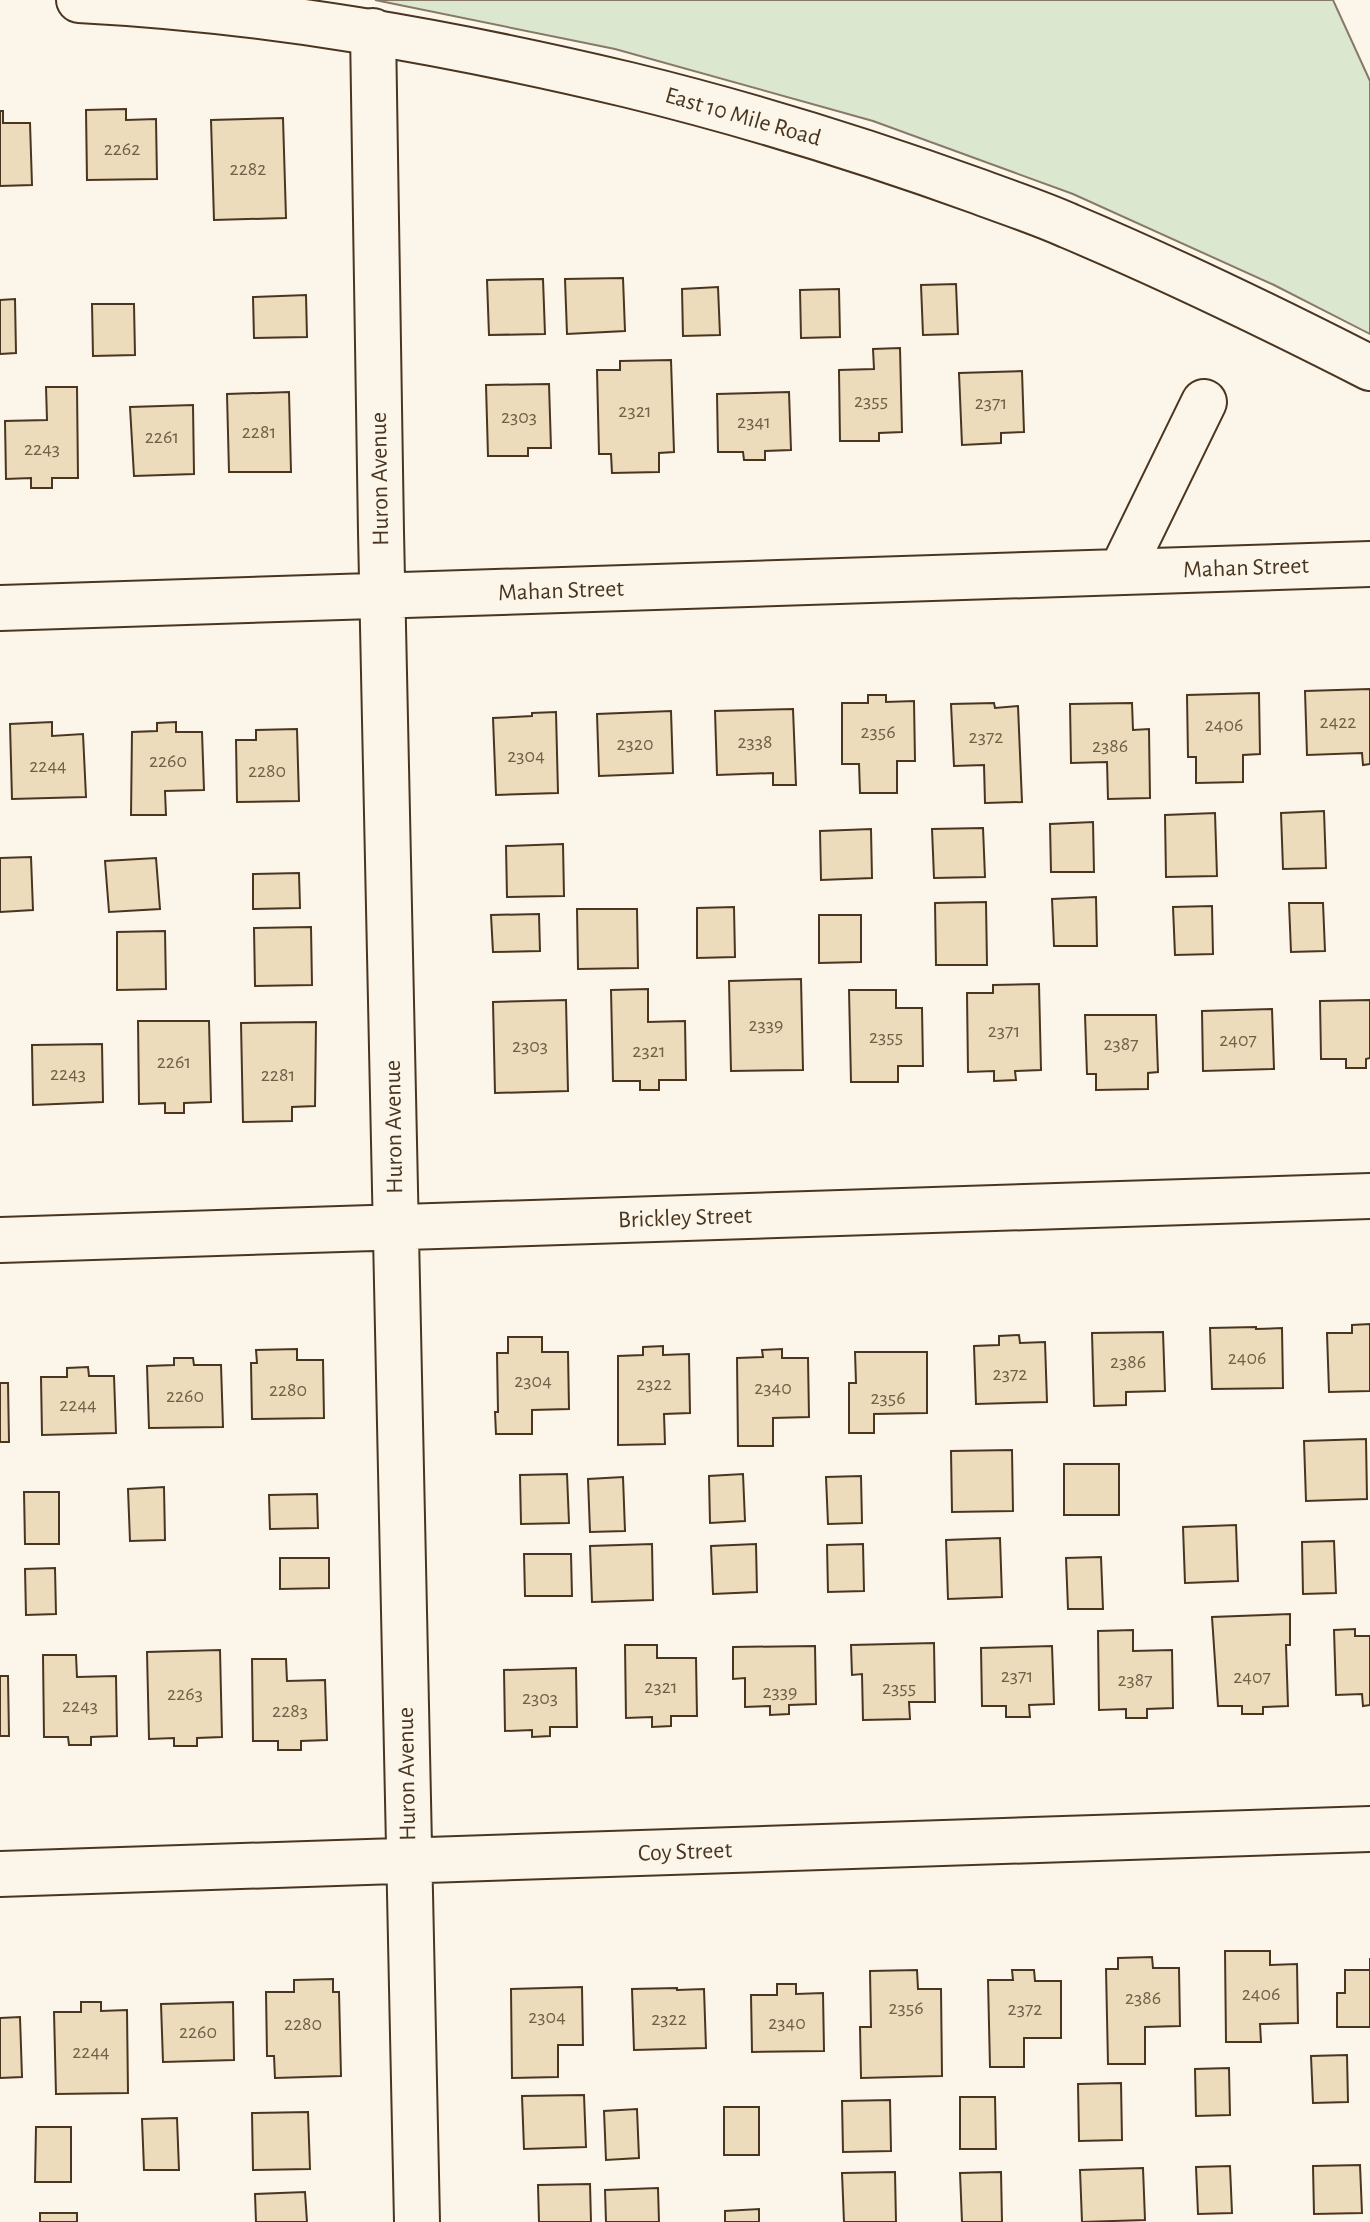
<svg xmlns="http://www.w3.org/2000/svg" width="1370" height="2222" font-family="'Alegreya Sans',sans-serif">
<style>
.green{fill:#dce7d0;stroke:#887966;stroke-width:2}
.building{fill:#ecdcbc;stroke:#4a3520;stroke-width:2}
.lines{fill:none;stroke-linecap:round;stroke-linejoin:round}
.minor-casing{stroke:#4a3520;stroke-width:48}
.major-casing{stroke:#4a3520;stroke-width:48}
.minor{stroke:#fbf6e9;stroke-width:44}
.major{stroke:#fbf6e9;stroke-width:44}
.labels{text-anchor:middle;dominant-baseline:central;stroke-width:6;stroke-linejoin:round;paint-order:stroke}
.number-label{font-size:20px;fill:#725f47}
.street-label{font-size:24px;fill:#4a3520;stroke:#fbf6e9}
</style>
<rect width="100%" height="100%" fill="#fbf6e9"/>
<path class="green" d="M375 0H1333L1370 81V334L1274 285 1073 194 873 121 615 49Z"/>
<path class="building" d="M126 109V120L156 119 157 179 87 180 86 110Z
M0 111H3V123H30L32 185 0 186Z
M283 118 286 218 214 220 211 120Z
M623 278 625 331 567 334 565 279Z
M543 279 545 334 489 335 487 280Z
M956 284 958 334 923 335 921 285Z
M718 287 720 335 683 336 682 289Z
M839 289 840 337 801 338 800 290Z
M306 295 307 337 254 338 253 297Z
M15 299 16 353 0 354V300Z
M92 304H134L135 355 93 356Z
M900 348 902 432 879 433V441H840L839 370 874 369 873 349Z
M671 360 674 452 659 453V472L612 473 611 454H599L597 370H620V361Z
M1022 371 1024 432 1001 433V443L962 445 959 373Z
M549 384 551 448H528V456H488L486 385Z
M46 387H77L78 478H52V488H31V478L6 479 5 421 47 420Z
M289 392 291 472H229L227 394Z
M789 392 791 450 765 451V460H744L743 452H718L717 394Z
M193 405 194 474 134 476 130 407Z
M1370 689V764L1363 765 1362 753 1307 755 1305 691Z
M1259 693 1260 754 1243 755V782L1196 783V757H1188L1187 695Z
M868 695H886V702L914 701 915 761H897V793H860L859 764H842V703H868Z
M994 703 995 708 1018 706 1022 802 985 803 984 765 954 766 951 704Z
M1132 703 1133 730 1149 729 1150 798 1108 799 1107 762 1071 763 1070 704Z
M793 709 796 785H773V773L717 775 715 711Z
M671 711 673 773 599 776 597 714Z
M556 712 558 793 496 795 493 718 532 716V713Z
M52 722V736L83 734 86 797 12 799 10 724Z
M176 722V732H202L204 790 165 791 166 815H131L132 732 157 731V723Z
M297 729 299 801 237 802 236 740H256V730Z
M1324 811 1326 868 1283 869 1281 813Z
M1215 813 1217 876 1166 877 1165 815Z
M1093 822 1094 872H1051L1050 824Z
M983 828 985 877 934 878 932 829Z
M871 829 872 878 821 880 820 831Z
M563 844 564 896 507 897 506 846Z
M31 857 33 910 0 912V858Z
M156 858 160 909 109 912 105 861Z
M299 873 300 908 253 909V874Z
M1096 897 1097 946H1054L1052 899Z
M986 902 987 965H936L935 903Z
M1289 903H1323L1325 951 1291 952Z
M1212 906 1213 954 1175 955 1173 907Z
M734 907 735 957 697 958V908Z
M577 909H637L638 968 578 969Z
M539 914 540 951 493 952 491 915Z
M819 915H861V962L819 963Z
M311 927 312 985 255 986 254 928Z
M165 931 166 989 117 990V932Z
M801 979 803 1070 731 1071 729 981Z
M1039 984 1041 1070 1015 1071 1016 1080 994 1081V1071L968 1072 967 993H993V985Z
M648 989V1022L685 1021 686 1080H659V1090H640V1081H613L611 990Z
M849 990H896V1008H922L923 1066H898V1082H851Z
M566 1000 568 1091 495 1093 493 1002Z
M1370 1000V1058L1366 1059V1068H1346V1059H1321L1320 1001Z
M1272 1009 1274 1069 1203 1071 1202 1011Z
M1085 1015H1156L1158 1072 1148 1073V1089L1096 1090V1074H1087Z
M138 1021H209L211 1102 184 1103V1113H165V1103L139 1104Z
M316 1022 315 1106 292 1107V1121L243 1122 241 1023Z
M102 1044 103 1102 33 1105 32 1045Z
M1370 1324V1391L1329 1392 1327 1333H1352V1325Z
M1256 1327V1329L1282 1328 1283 1388 1212 1389 1210 1328Z
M1163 1332 1165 1391 1126 1392V1405L1094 1406 1092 1333Z
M1019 1335 1020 1343 1045 1342 1047 1402 976 1404 974 1346 999 1345V1336Z
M508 1337H542V1352H568L569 1409 532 1410V1434H496L495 1412H498L497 1353H508Z
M663 1346V1355L689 1354 690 1413 664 1414 665 1444 618 1445V1356L643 1355V1347Z
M297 1349V1360H323L324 1418 252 1419 251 1363H257L256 1350Z
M782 1349V1358H808L809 1417 773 1418V1446H738L737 1358 763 1357 762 1350Z
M855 1352H927V1413L874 1414V1433H849V1383H856Z
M174 1358H193L194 1365H221L223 1427 149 1428 147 1366 174 1365Z
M88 1367 89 1376H114L116 1433 42 1435 41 1377H67V1368Z
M0 1383H8L9 1442H0Z
M1366 1439 1367 1499 1306 1501 1304 1441Z
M1012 1450 1013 1511 952 1512 951 1451Z
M1064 1464H1119V1515H1064Z
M567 1474 569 1523 521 1524 520 1475Z
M743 1474 745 1521 710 1523 709 1476Z
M861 1476 862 1523 828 1524 826 1477Z
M623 1477 625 1531 590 1532 588 1479Z
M164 1487 165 1540 130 1541 128 1489Z
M24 1492H59V1544H25Z
M317 1494 318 1528 270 1529 269 1495Z
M1236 1525 1238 1581 1185 1583 1183 1527Z
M1000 1538 1002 1597 948 1599 946 1540Z
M1334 1541 1336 1593 1303 1594 1302 1542Z
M652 1544 653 1600 592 1602 590 1546Z
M756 1544 757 1592 713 1594 711 1546Z
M863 1544 864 1591 828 1592 827 1545Z
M524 1554H571L572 1596H525Z
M1101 1557 1103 1609H1068L1066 1558Z
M280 1558H329V1588L280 1589Z
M55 1568 56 1614 26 1615 25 1569Z
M1290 1614V1645H1286L1288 1706 1263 1707V1714H1242V1706H1218L1212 1617Z
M1355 1629V1636H1370V1705L1363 1706 1362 1694 1336 1695 1334 1630Z
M1133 1630V1651L1172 1650 1173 1708 1147 1709V1718H1126V1709L1099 1710 1098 1631Z
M934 1643 935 1702H909L910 1719 863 1720 862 1674 852 1675 851 1645Z
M625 1645H657V1658H696L697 1716H671V1726L652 1727V1717L626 1718Z
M815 1646 816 1704 789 1705V1714L770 1715V1706L745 1707V1678L733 1679V1647Z
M1052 1646 1054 1704 1029 1705 1030 1717H1006V1706H982L981 1648Z
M220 1650 222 1737 197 1738V1746H174V1738L149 1739 147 1652Z
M43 1655H76L77 1677 116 1676 117 1736 91 1737V1745H69L68 1737H44Z
M252 1659H286L287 1681 325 1680 327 1740 301 1741V1750H278V1741H253Z
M576 1668 577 1727H550V1736L532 1737V1730L505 1731 504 1670Z
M0 1676H8L9 1736H0Z
M1225 1951H1270V1965L1297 1964 1298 2023 1260 2024 1261 2042H1226Z
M1152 1957 1153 1968H1179L1180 2026 1145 2027V2064H1108L1106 1969H1118V1958Z
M1370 1958V2027H1337V1993H1345V1970H1370Z
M917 1970 918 1989H941L942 2076 861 2078 860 2027H871L870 1971Z
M1012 1970H1034L1035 1981H1061V2038H1024V2067H990L988 1980H1013Z
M333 1979V1992H339L341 2076 275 2078 274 2056H267L266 1992H294V1980Z
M777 1984H796V1994L823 1993 824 2051 752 2052 751 1995H777Z
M582 1987 583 2045H558V2077L512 2078 511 1989Z
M677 1988V1990L704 1989 706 2048 634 2050 632 1989Z
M81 2002H101V2011L127 2010 128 2093 56 2094 54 2012H81Z
M233 2002 234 2060 163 2062 161 2004Z
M20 2017 22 2077 0 2078V2018Z
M1347 2055 1348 2102 1313 2103 1311 2056Z
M1229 2068 1230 2115 1196 2116 1195 2069Z
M1121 2083 1122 2140 1079 2141 1078 2084Z
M584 2095 586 2147 524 2149 522 2096Z
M960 2097H995L996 2149H960Z
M890 2100 891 2151 843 2152 842 2101Z
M724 2107H759V2155H724Z
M637 2109 639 2158 606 2160 604 2111Z
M308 2112 310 2169 253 2170 252 2113Z
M177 2118 179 2170H144L142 2119Z
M36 2127H71V2182H35Z
M1360 2165 1362 2213 1314 2214 1313 2166Z
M1230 2166 1232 2213 1198 2214 1196 2167Z
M1143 2168 1145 2220 1082 2222 1080 2170Z
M895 2172 896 2222H844L842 2173Z
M1001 2172 1002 2222H962L960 2173Z
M590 2184 591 2222H539L538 2185Z
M658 2188 659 2222H606L605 2190Z
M305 2192 307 2222H256L255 2194Z
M759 2209V2222H725V2211Z
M40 2213H77V2222H40Z"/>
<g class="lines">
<g class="minor-casing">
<path id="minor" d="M373 31 381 532 417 2222
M1121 572 1204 402
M0 608 1370 564
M0 1240 1370 1196
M0 1874 1370 1829"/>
</g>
<g class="major-casing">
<path id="major" d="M79 0C268 10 444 41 629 85 748 114 864 150 980 192 1009 203 1040 213 1069 226 1171 269 1272 318 1370 368"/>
</g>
<use href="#minor" class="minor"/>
<use href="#major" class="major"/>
</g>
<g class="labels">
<g class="number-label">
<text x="122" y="149">2262</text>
<text x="248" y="169">2282</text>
<text x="871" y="401">2355</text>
<text x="991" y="403">2371</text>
<text x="635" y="411">2321</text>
<text x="519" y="417">2303</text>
<text x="754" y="422">2341</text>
<text x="259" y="432">2281</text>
<text x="162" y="437">2261</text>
<text x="42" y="449">2243</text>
<text x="1338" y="722">2422</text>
<text x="1224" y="725">2406</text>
<text x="878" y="732">2356</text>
<text x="986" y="737">2372</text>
<text x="755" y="742">2338</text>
<text x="635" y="744">2320</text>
<text x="1110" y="746">2386</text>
<text x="526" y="756">2304</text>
<text x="168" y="761">2260</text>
<text x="48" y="766">2244</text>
<text x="267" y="771">2280</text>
<text x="766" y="1025">2339</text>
<text x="1004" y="1031">2371</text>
<text x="886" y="1037">2355</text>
<text x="1238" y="1040">2407</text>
<text x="1121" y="1044">2387</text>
<text x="530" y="1046">2303</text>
<text x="649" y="1051">2321</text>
<text x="174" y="1062">2261</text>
<text x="68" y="1074">2243</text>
<text x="278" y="1075">2281</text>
<text x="1247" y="1358">2406</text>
<text x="1128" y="1362">2386</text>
<text x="1010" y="1374">2372</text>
<text x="533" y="1381">2304</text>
<text x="654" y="1384">2322</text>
<text x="773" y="1388">2340</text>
<text x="288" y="1390">2280</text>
<text x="185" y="1396">2260</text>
<text x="888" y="1398">2356</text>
<text x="78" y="1405">2244</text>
<text x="1017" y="1676">2371</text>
<text x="1252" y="1677">2407</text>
<text x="1135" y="1680">2387</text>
<text x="661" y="1687">2321</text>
<text x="899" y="1688">2355</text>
<text x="780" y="1692">2339</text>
<text x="185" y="1694">2263</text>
<text x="540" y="1698">2303</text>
<text x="80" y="1706">2243</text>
<text x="290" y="1711">2283</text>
<text x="1261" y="1994">2406</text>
<text x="1143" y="1998">2386</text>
<text x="906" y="2008">2356</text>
<text x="1025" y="2009">2372</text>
<text x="547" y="2017">2304</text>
<text x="669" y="2019">2322</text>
<text x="787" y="2023">2340</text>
<text x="303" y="2024">2280</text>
<text x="198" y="2032">2260</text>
<text x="91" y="2052">2244</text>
</g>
<g class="street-label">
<text transform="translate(743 117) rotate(16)">East 10 Mile Road</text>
<text transform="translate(380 479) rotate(-91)">Huron Avenue</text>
<text transform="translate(1246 568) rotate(-2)">Mahan Street</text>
<text transform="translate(561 591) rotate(-2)">Mahan Street</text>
<text transform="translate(394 1127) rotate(-91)">Huron Avenue</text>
<text transform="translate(685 1218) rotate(-2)">Brickley Street</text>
<text transform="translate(407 1774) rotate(-91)">Huron Avenue</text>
<text transform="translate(685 1852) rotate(-2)">Coy Street</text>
</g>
</g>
</svg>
